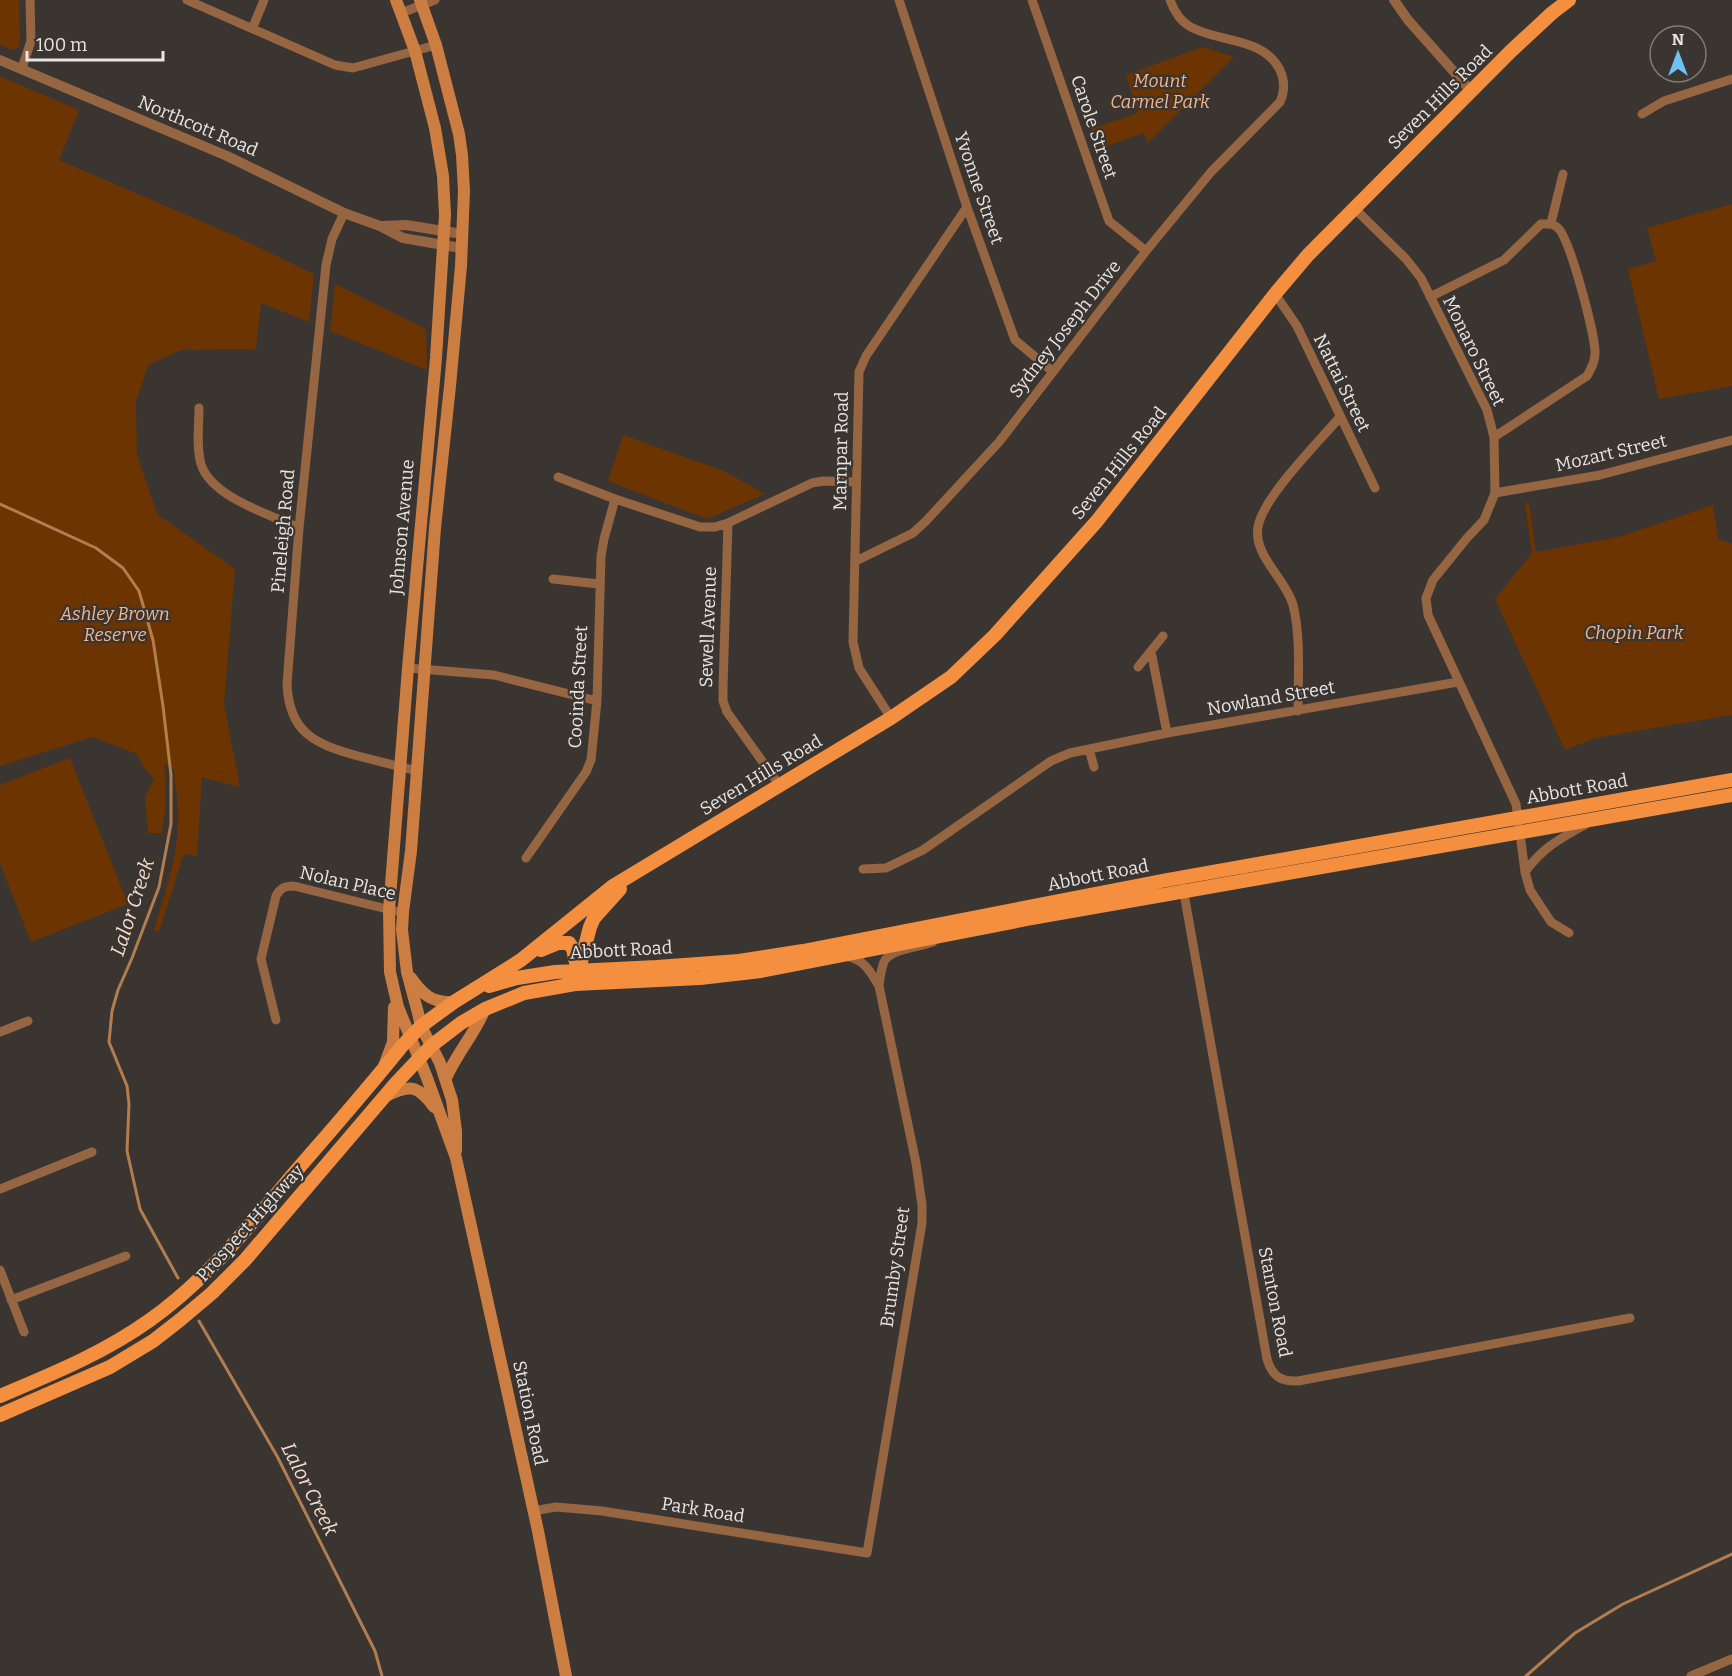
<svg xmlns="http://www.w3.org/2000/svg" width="1732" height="1676" font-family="Bitter,serif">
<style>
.green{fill:#6b3400}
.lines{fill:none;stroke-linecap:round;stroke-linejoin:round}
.stream{stroke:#b27e4f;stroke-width:3}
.minor{stroke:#966542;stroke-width:9}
.tertiary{stroke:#966542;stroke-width:10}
.secondary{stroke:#cb7d42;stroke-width:12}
.primary{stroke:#f48f3f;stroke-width:14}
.labels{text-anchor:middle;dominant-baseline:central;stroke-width:4.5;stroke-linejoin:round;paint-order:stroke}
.park-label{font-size:18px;font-style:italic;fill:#f2b58b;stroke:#3b3531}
.street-label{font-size:18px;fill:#e8e5e2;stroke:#3b3531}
.water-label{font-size:20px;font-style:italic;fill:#f1dcce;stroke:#3b3531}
</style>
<rect width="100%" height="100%" fill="#3b3531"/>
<path class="green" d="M0 0H19L20 40 18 48 11 50 0 45Z
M1203 47 1234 57 1148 143 1144 133 1098 149 1091 129 1138 113 1126 75Z
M0 76 79 110 59 160 233 235 314 274 309 322 261 303 256 349 182 350 148 365 136 402 137 454 157 514 235 569 224 704 240 787 202 777 197 856 184 854 159 932 154 930C164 895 177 860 178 824 179 805 176 786 173 768L164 764C167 788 167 810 161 833H148L145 797 154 779 142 765 137 754 92 737 0 766Z
M1732 204V386L1659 399 1628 269 1656 261 1647 228Z
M335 284 426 329 427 370 330 331Z
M623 435 724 471 765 494 707 519 608 481Z
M1529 502 1536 552 1619 537 1713 505 1718 539 1732 544V715L1596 738 1565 750 1495 599 1532 553 1525 503Z
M70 758 128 904 31 942 0 863V785Z"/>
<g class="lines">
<path class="stream" d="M0 504 96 548 123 568 139 591 153 640 163 706 171 775V824L159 887 132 958 118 990 112 1011 109 1042 127 1086 129 1104 127 1151 140 1209 178 1278
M199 1321 277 1456 375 1651 382 1676
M1526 1676 1575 1633 1623 1604 1732 1554"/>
<path class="minor" d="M187 0 335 65 353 68 436 45
M899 0 967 207 1015 340 1052 371
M1032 0 1109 221 1146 251
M401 13 435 0
M253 27 264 0
M22 68 31 41 30 0
M1642 114 1664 101 1732 79
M1354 208 1406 259 1421 278 1487 410 1494 437 1495 493 1484 520 1467 538 1433 580 1426 598 1428 615 1516 804 1525 872 1530 890 1551 922 1569 933
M344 213 332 239 326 265 299 528 287 684C289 733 315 744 358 756 377 761 397 766 417 771
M1551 223 1563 174
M1275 294 1297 326 1375 488
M1430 297 1504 260 1541 224C1548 224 1553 223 1558 228 1570 239 1596 337 1595 354 1595 362 1591 369 1587 376L1494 437
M199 408C199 426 196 446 201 464 211 497 269 514 299 528
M558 477 615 499 700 527H715L728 523 812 483 823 481 856 482
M1495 493 1600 475 1732 440
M728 523 723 687V701L727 712 780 786
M856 561 913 533 926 521 999 442 1146 251 1211 172 1280 102C1285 91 1285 81 1280 70 1263 36 1217 43 1189 26 1179 20 1174 11 1170 0
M553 579 599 584
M1151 651 1167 733
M1138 667 1163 636
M408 668 494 675 597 701
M1298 711C1298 679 1301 635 1293 605 1286 579 1253 556 1258 527 1263 497 1318 443 1339 418
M891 718 859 668 853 642 859 372 866 356 967 207
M1089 749 1094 767
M526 858 586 772 591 760 597 701 601 556 604 539 615 499
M863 869 886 868 923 850 1051 761 1070 753 1167 733 1458 682
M1525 872C1543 847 1560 839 1586 824
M1183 888 1267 1359C1272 1376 1281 1382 1298 1381L1630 1318
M879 986C880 978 881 969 884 962 889 949 920 947 933 942
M276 1020 261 959 276 896C280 888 285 886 294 886L395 911
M0 1032 28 1021
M0 1189 92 1152
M0 1270 24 1332
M11 1300 126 1256
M533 1511 556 1507 602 1511 867 1553 922 1223V1205L916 1163 879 986C870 971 864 959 846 956
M1691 1676 1732 1659"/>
<path class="tertiary" d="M1394 0 1408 20 1471 91
M0 60 227 156 344 213 380 226 403 238 461 248
M382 226 406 225 462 234"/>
<path class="secondary" d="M396 0 415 51 435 128 443 176 445 215 436 358 408 668 389 910 390 972 398 1007 427 1078 456 1158 538 1531 566 1676
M420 0 436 45 459 134 462 155 464 191 461 266 450 386 435 528 411 851 403 912 402 930 407 972 418 1013 421 1026 440 1063 452 1100 456 1131V1151
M411 978C423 995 432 1003 454 1002
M384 1066 393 1042 394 1007
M446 1078C457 1053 474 1035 485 1009
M386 1096C409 1084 418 1085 434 1107"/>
<path class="primary" d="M541 950 558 943H569L573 949 577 967
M577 977 590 927 594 918 620 889
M489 986 517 978 555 972 657 967 739 961 803 951 1167 880 1732 780
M0 1396C52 1374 104 1353 150 1320 205 1281 247 1229 290 1178 328 1134 366 1091 402 1046L421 1026 454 1002 521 960 613 886 891 718 951 677 995 635 1097 521 1275 294 1308 255 1511 51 1552 13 1569 0
M0 1415 110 1367 153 1341 180 1320 212 1293 245 1260 396 1083 431 1046 461 1023 485 1009 524 993 575 984 700 978 761 971 1027 919 1732 795"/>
</g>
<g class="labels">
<g class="park-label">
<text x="1160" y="81">Mount<tspan x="1160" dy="21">Carmel Park</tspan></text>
<text x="115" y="614">Ashley Brown<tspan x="115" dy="21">Reserve</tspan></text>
<text x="1634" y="633">Chopin Park</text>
</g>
<g class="street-label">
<text transform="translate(1440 97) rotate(-45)">Seven Hills Road</text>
<text transform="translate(198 126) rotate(23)">Northcott Road</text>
<text transform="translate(1094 127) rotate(71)">Carole Street</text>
<text transform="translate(979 188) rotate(71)">Yvonne Street</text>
<text transform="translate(1065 329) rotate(-52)">Sydney Joseph Drive</text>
<text transform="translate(1474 351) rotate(64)">Monaro Street</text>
<text transform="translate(1342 383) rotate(64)">Nattai Street</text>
<text transform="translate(841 451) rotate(-89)">Marnpar Road</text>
<text transform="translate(1611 453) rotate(-13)">Mozart Street</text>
<text transform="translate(1119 463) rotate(-51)">Seven Hills Road</text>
<text transform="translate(402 527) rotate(-85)">Johnson Avenue</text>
<text transform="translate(283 531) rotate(-85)">Pineleigh Road</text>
<text transform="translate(708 627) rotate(-88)">Sewell Avenue</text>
<text transform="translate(578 687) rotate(-87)">Cooinda Street</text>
<text transform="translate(1271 698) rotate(-10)">Nowland Street</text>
<text transform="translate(761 775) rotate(-31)">Seven Hills Road</text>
<text transform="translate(1577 789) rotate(-10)">Abbott Road</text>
<text transform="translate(1098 875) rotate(-11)">Abbott Road</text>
<text transform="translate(348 883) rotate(13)">Nolan Place</text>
<text transform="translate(621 950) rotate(-3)">Abbott Road</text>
<text transform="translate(250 1223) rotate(-48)">Prospect Highway</text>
<text transform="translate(895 1267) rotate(-82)">Brumby Street</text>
<text transform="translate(1275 1302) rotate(79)">Stanton Road</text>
<text transform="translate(530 1413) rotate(78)">Station Road</text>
<text transform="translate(703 1510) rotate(9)">Park Road</text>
</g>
<g class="water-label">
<text transform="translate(132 907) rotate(-72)">Lalor Creek</text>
<text transform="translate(310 1489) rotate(63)">Lalor Creek</text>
</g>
</g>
<g transform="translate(1678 54)"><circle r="28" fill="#3b3531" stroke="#807b78" stroke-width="1.5"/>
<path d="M0-4.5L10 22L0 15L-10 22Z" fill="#6dc2f3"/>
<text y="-9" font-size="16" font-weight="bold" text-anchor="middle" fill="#e8e5e2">N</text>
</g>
<path d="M27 51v9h136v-9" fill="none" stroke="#e8e5e2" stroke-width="3"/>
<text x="36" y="51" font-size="18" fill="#e8e5e2" stroke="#3b3531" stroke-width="4.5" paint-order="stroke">100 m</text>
</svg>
